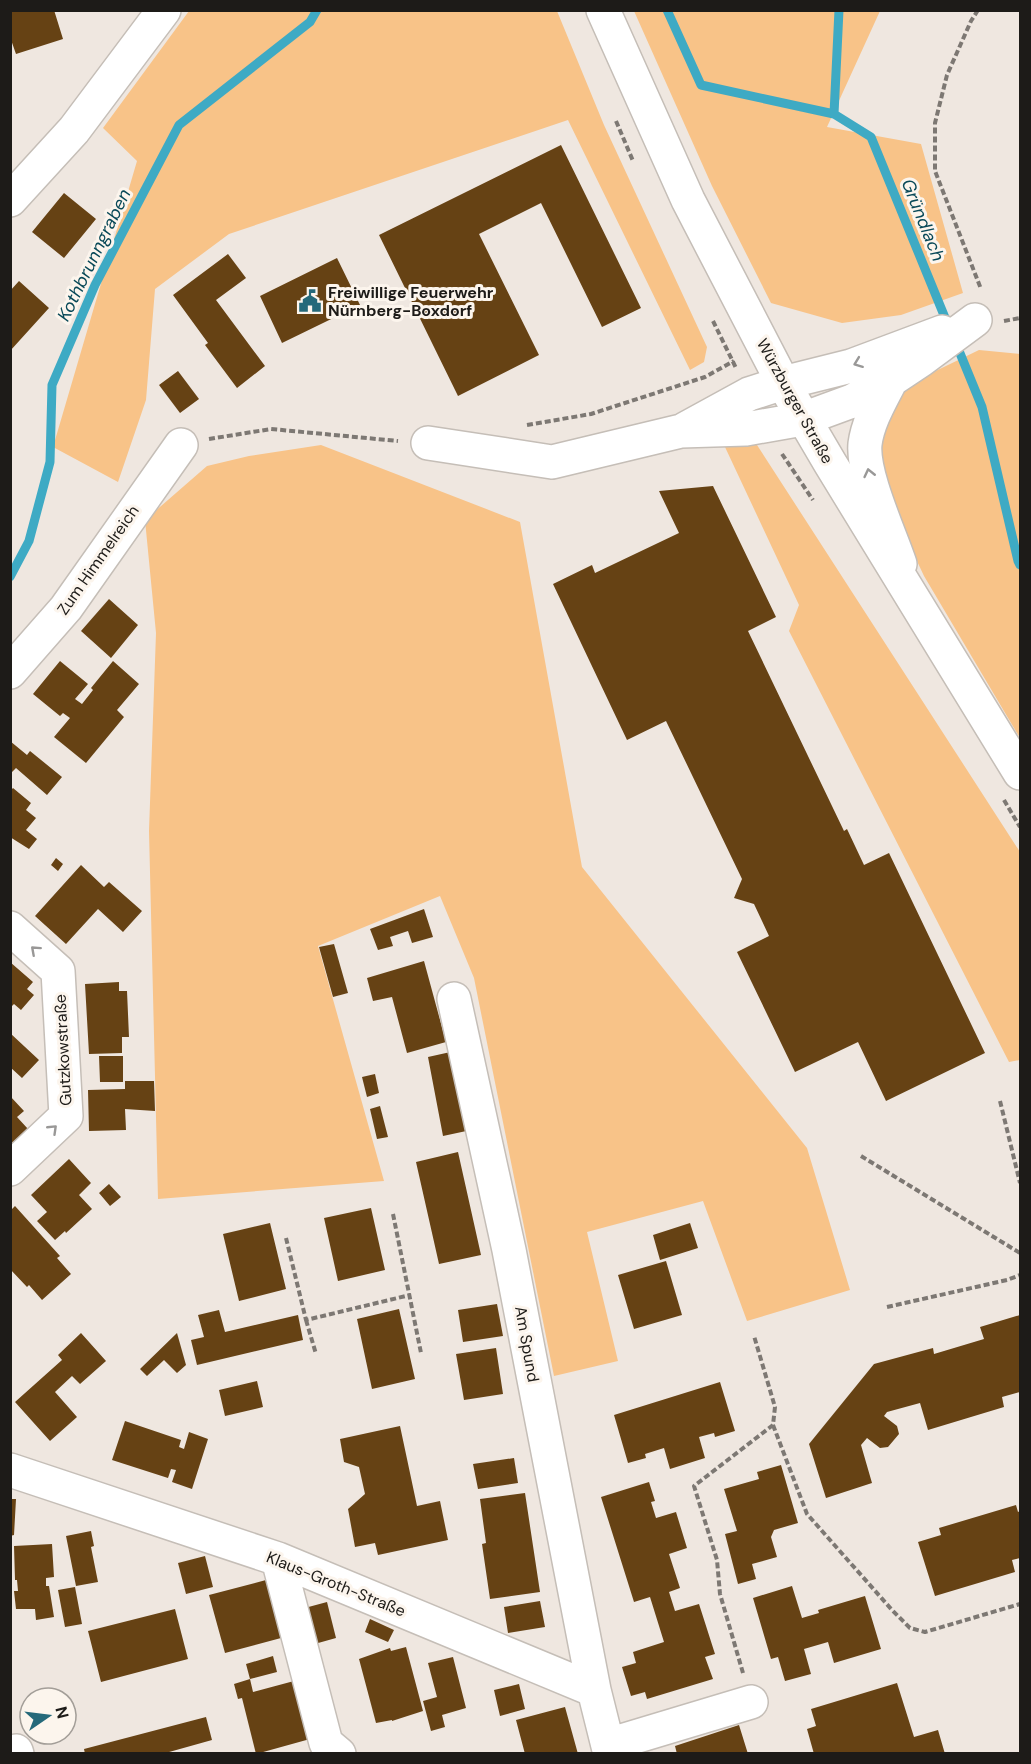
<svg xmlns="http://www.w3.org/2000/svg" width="1031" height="1764" font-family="'DM Sans',sans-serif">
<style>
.green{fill:#f8c388}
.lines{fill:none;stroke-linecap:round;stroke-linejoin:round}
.stream{stroke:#3eaac4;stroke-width:9}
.building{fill:#664214}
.minor-casing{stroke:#c5beb7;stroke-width:36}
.major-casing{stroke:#c5beb7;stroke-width:36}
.path{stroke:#7d7873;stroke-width:4;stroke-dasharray:6 3;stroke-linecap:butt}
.minor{stroke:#fff;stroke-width:33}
.major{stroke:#fff;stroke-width:33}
.oneway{stroke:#999897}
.labels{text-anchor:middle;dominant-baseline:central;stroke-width:6;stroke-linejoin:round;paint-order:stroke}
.poi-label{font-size:16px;font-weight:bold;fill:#1d1b18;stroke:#fcf5ed;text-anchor:start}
.street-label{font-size:16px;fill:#1d1b18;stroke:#fcf5ed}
.water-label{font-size:18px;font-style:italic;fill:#094958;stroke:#fcf5ed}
</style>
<rect width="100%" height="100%" fill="#efe7e0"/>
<path class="green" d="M189 11H557L604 125 707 347 704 362 690 370 568 120 229 234 155 289 146 400 118 482 53 447 137 161 103 128Z
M634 11H880L827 127 921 144 963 293 901 315 842 323 771 303 712 186Z
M979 350 1020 354V738L924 576 886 495 879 441 901 393 917 380Z
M321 445 520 522 582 867 807 1148 850 1290 747 1321 703 1201 587 1232 618 1361 554 1376 474 978 440 896 318 946 384 1181 158 1199 149 831 156 633 145 520 207 466 249 456Z
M757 445 1020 852V1060L1009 1062 789 631 799 605 725 447Z"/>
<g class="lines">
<path class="stream" d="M667 10 701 85 834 114 871 137 948 325
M834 114 839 10
M955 341 982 407 1018 561 1020 565
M10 577 29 541 50 462 52 385 95 285 179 125 310 22 317 10"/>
</g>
<path class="building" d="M10 10H54L63 39 16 54 10 37Z
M561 145 641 308 602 327 541 203 479 234 539 355 458 396 379 235Z
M64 193 96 219 64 258 32 232Z
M228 254 246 278 216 300 265 366 237 388 205 345 208 343 173 295Z
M337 258 360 305 282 343 260 296Z
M19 281 49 308 10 351V291Z
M178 371 199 399 180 413 159 385Z
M713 486 776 617 748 631 844 831 847 829 864 865 889 853 985 1053 886 1101 858 1042 795 1072 737 952 769 936 754 904 734 898 742 879 666 721 627 740 553 584 592 565 595 573 679 533 659 491Z
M109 599 138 625 111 658 81 631Z
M60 661 88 684 75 699 82 704 93 690 91 688 113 661 139 684 117 710 124 717 86 763 54 737 70 718 63 713 60 716 33 694Z
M10 741 27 755 30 751 62 777 47 795 16 768 10 774Z
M13 788 31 803 26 810 36 818 26 830 37 839 29 849 10 837V791Z
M56 858 63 864 58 871 51 865Z
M81 865 104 887 109 882 142 911 123 932 98 909 66 944 35 916Z
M424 909 433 937 412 943 408 931 390 937 393 946 378 950 370 929Z
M334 944 348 993 333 997 319 947Z
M424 961 446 1042 407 1053 392 997 373 1001 367 978Z
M10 962 33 982 27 989 34 995 21 1010 14 1004 10 1008Z
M119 982V991H127L129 1037H122V1053L89 1054 85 984Z
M10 1033 39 1060 22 1078 10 1067Z
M455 1051 471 1130 443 1136 428 1057Z
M99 1056H123V1082H100Z
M375 1074 379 1093 367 1097 362 1077Z
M125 1081H154L155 1111 125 1109 126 1130 89 1131 88 1090 125 1089Z
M10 1096 24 1111 17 1117 28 1129 10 1146Z
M380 1106 388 1137 377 1139 370 1109Z
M458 1152 481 1255 439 1264 416 1162Z
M69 1159 91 1183 79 1195 92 1209 66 1233 65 1231 55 1240 37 1221 47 1212 31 1195Z
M109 1184 121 1197 110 1206 99 1193Z
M15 1206 60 1256 57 1258 71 1274 42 1300 29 1285 27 1287 10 1269V1211Z
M371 1208 385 1270 338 1281 324 1218Z
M270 1223 286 1289 239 1301 223 1234Z
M690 1223 698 1248 660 1260 653 1235Z
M666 1261 682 1315 634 1329 618 1275Z
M497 1304 503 1336 463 1342 458 1310Z
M399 1309 415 1379 372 1389 357 1319Z
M219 1310 225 1332 298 1315 303 1340 197 1365 191 1340 204 1337 198 1315Z
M1020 1315V1392L1002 1397 1004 1407 928 1430 920 1403 887 1412 884 1416 897 1426 899 1434 888 1447 880 1448 867 1438 861 1445 872 1483 826 1498 809 1444 874 1364 933 1348 934 1354 984 1339 980 1327Z
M81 1333 106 1361 80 1384 72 1376 55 1392 77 1417 50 1441 15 1402 62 1360 58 1355Z
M177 1333 186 1365 177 1373 164 1360 147 1376 140 1369Z
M496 1348 503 1394 464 1400 456 1354Z
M257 1381 263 1407 225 1416 219 1390Z
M720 1382 735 1431 715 1437 714 1433 699 1437 705 1458 670 1469 664 1448 645 1454 646 1458 628 1463 614 1415Z
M125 1421 181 1440 179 1447 184 1449 189 1432 208 1439 192 1489 172 1482 176 1470 171 1469 168 1478 112 1460Z
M400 1426 417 1506 440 1501 448 1540 378 1555 375 1543 355 1547 348 1509 365 1494 359 1467 344 1462 340 1439Z
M514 1458 518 1483 478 1489 473 1464Z
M781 1465 798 1523 774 1530 771 1537 777 1557 752 1564 756 1579 738 1584 725 1534 737 1531 724 1489 759 1479 757 1472Z
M649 1482 655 1501 651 1502 656 1518 676 1512 687 1548 669 1554 680 1588 669 1592 675 1611 699 1604 715 1654 705 1657 713 1679 647 1699 645 1692 631 1696 622 1667 636 1663 633 1652 664 1642 650 1597 634 1602 601 1497Z
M525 1493 540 1592 490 1599 482 1544 486 1543 480 1499Z
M10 1499H16L14 1535 10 1536Z
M1016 1505 1018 1512 1020 1511V1558L1012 1560 1015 1572 935 1596 918 1542 941 1535 939 1528Z
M91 1531 94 1546 91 1547 98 1582 76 1586 66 1536Z
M52 1544 54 1577 46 1578V1586H49L54 1617 36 1620 35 1609H16L14 1591H18L17 1580H15L14 1546Z
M205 1556 213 1587 186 1594 178 1563Z
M266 1580 281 1638 225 1653 209 1595Z
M792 1586 802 1618 819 1613 818 1610 865 1596 881 1649 834 1663 828 1642 804 1649 811 1674 785 1681 778 1657 771 1659 753 1598Z
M75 1587 82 1624 65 1627 58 1590Z
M540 1601 545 1627 508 1633 504 1607Z
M327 1602 336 1638 311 1645 301 1609Z
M175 1609 188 1659 101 1682 88 1631Z
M370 1619 394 1630 388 1642 365 1632Z
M406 1647 423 1711 392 1721V1720L376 1723 359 1659 390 1648 391 1651Z
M273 1656 277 1672 250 1679 246 1664Z
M453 1657 466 1708 442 1715 445 1727 431 1731 423 1701 437 1697 428 1663Z
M250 1679 253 1692 294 1681 310 1739 256 1754 242 1698 238 1699 234 1684Z
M897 1683 914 1737 938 1730 945 1754H814L807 1729 816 1726 811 1709Z
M519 1684 525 1709 500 1716 494 1690Z
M565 1707 578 1754H525L516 1720Z
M206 1717 212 1740 162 1754H85L84 1749Z
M739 1725 748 1754H677L675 1746Z"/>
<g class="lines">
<g class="minor-casing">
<path id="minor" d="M10 200 74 130 164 10
M891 380C881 400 868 421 865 444 862 474 890 534 900 564
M685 429 749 394 783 383 851 366 942 332
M428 443 552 462 681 431 746 429 803 419 852 401 891 380 921 360 975 320
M10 672 66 608 181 445
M10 928 58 971 66 1116 10 1169
M454 999 509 1250 594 1690
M10 1470 278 1559 594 1690 610 1754
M278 1559 326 1743 339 1754
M608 1745 751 1702
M16 1751 17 1754"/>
</g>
<g class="major-casing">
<path id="major" d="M603 10 688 200 783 383 830 463 1020 773"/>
</g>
<path class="path" d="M978 10 971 21 947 75 935 123V171L981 289
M616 121 633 161
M713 321 736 368
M1004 321 1020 318
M527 425 591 414 705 377 734 361
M209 439 271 429 398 441
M782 454 813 500
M1004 800 1020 827
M1000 1101 1020 1183
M861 1156 1020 1253
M393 1214 421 1353
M286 1238 306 1320 410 1295
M887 1307 1007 1280 1020 1275
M306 1320 316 1354
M773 1425 807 1514 892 1610 910 1628 925 1632 1020 1604
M743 1673 720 1594 717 1560 694 1486 773 1425 775 1407 754 1336"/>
<use href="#minor" class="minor"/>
<use href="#major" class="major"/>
</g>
<defs><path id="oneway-chevron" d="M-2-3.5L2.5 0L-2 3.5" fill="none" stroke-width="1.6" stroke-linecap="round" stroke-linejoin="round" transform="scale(1.5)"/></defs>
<g class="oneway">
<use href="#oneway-chevron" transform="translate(858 363) rotate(159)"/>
<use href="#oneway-chevron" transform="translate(869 473) rotate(-103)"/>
<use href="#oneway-chevron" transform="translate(35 950) rotate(-138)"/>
<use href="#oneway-chevron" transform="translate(53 1129) rotate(-44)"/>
</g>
<defs>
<g id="civic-bare" transform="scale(1.8)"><path d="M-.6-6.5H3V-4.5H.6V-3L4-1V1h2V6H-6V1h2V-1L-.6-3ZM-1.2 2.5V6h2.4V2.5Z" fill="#25697a" stroke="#fcf5ed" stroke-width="2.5" paint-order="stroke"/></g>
</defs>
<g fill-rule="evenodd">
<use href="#civic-bare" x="310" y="301"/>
</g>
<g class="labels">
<g class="poi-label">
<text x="328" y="292">Freiwillige Feuerwehr<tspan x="328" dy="18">Nürnberg-Boxdorf</tspan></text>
</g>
<g class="street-label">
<text transform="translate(795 401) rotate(61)">Würzburger Straße</text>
<text transform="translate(98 560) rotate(-55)">Zum Himmelreich</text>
<text transform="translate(63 1050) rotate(-93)">Gutzkowstraße</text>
<text transform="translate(527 1344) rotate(80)">Am Spund</text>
<text transform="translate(336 1584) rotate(22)">Klaus-Groth-Straße</text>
</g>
<g class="water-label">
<text transform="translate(923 220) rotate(68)">Gründlach</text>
<text transform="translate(94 255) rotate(-64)">Kothbrunngraben</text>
</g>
</g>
<rect width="1031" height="1764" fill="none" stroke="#1d1b18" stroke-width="24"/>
<g transform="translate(48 1716) rotate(76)"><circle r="28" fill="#fcf5ed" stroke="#a39e98" stroke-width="1.5"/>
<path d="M0-4.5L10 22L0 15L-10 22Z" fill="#25697a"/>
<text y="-9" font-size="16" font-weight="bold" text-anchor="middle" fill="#1d1b18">N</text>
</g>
</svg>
